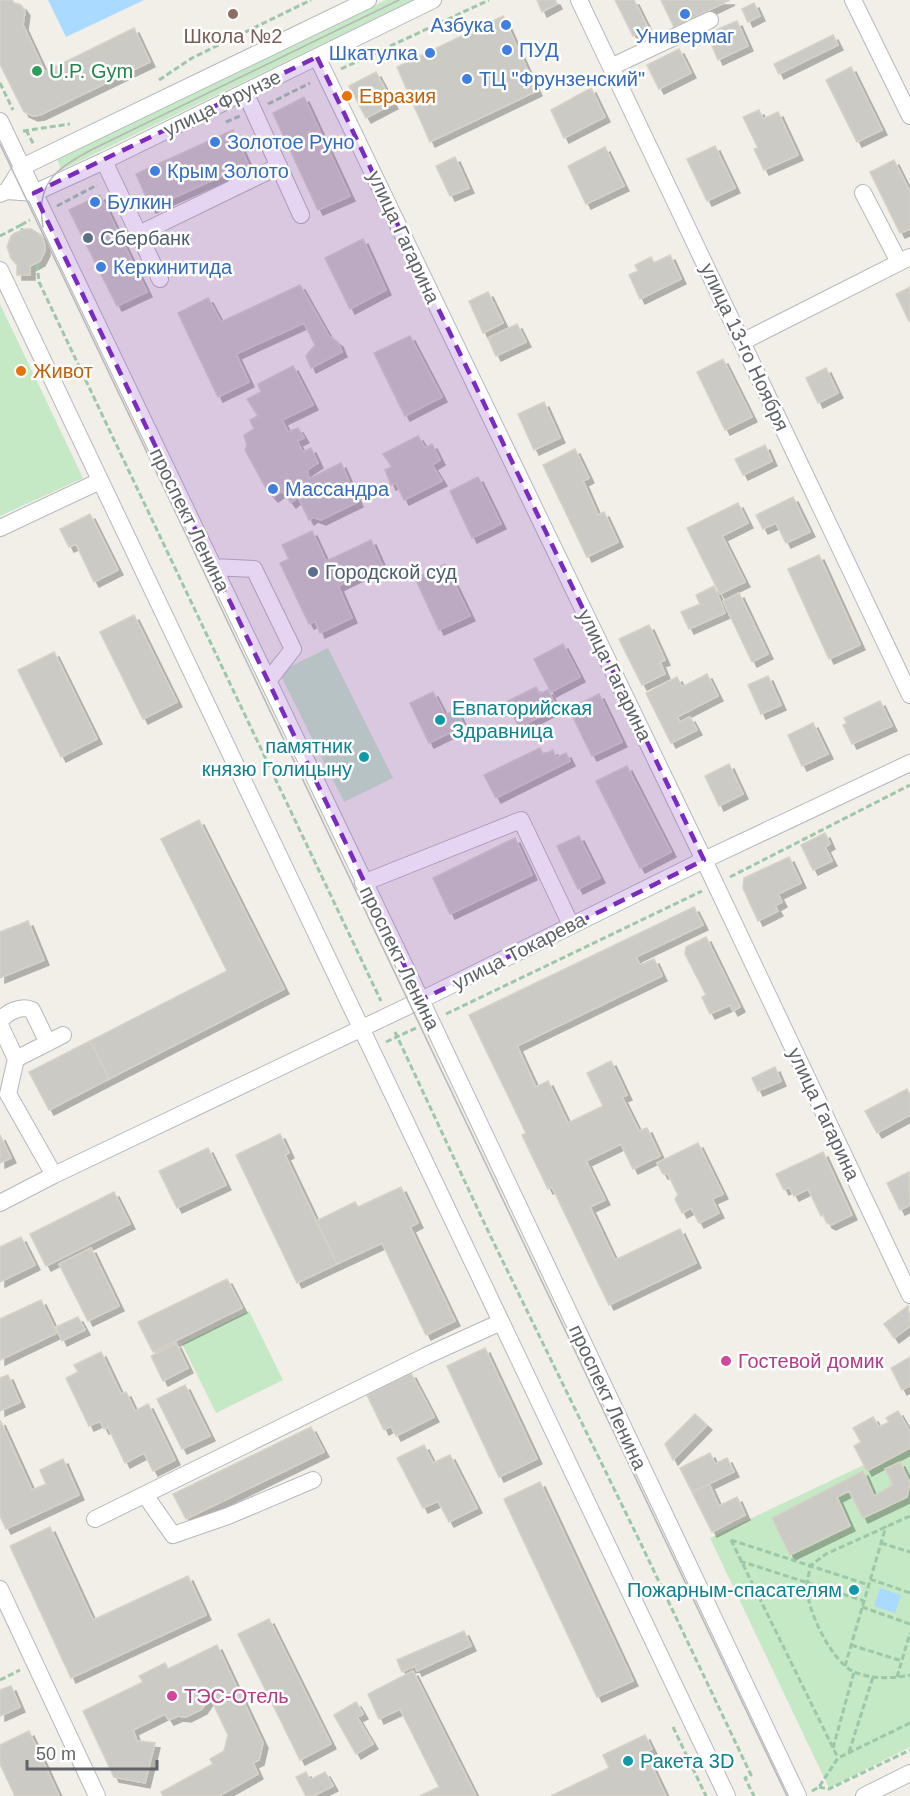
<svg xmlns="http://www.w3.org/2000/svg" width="910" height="1796" font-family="Helvetica,sans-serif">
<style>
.green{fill:#c5e8c5}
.water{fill:#aadaff}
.building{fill:#cccac5;stroke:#d6d1c6;stroke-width:1.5;filter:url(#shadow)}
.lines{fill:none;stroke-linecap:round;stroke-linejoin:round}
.minor-casing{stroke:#b5b8bc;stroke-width:18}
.path{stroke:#9cc7a9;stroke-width:3;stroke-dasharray:6 3;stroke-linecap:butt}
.minor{stroke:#fff;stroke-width:16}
.tram{stroke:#b6b7b8;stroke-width:1.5}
.marked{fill:#7b2cbf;fill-opacity:0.2;stroke:#7b2cbf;stroke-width:4.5;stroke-dasharray:12 8;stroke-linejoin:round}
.education-dot{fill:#8d6e63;stroke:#fff;stroke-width:2}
.shop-dot{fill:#3f7fe0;stroke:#fff;stroke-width:2}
.leisure-dot{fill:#2e9e5b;stroke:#fff;stroke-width:2}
.food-dot{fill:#e8710a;stroke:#fff;stroke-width:2}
.service-dot{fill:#5c6f8a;stroke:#fff;stroke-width:2}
.culture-dot{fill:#0f9aa8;stroke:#fff;stroke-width:2}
.hotel-dot{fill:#d1479c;stroke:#fff;stroke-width:2}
.labels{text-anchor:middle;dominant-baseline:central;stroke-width:5;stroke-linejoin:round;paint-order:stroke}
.shop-label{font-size:20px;fill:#366cbe;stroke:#fff;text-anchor:start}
.education-label{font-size:20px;fill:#785e54;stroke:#fff}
.leisure-label{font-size:20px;fill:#27864d;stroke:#fff;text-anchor:start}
.food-label{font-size:20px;fill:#c56008;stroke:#fff;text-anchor:start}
.street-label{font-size:20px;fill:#5f6368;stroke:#fff}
.service-label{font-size:20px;fill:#4e5e75;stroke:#fff;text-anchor:start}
.culture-label{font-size:20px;fill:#0d838f;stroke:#fff;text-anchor:start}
.hotel-label{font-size:20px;fill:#b23c85;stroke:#fff;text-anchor:start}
</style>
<defs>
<filter id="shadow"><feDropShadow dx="5" dy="5" stdDeviation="0" flood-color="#0004"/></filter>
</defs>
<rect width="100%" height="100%" fill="#f1efe8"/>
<path class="green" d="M386 0H413L61 170 57 159Z
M0 304 83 478 0 516Z
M328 648 393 778 344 802 279 672Z
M249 1311 283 1380 216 1413 182 1344Z
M910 1443V1747L829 1788 710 1538Z"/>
<path class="water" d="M48 0H144L66 37Z
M880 1588 901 1595 895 1613 874 1606Z"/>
<path class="building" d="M0 0H12L14 3 21 5 25 11 23 25 45 72 134 28 150 62 40 115 33 116 24 112 0 64Z
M537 0H555L557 4 542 12Z
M615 0H634L648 28 633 36Z
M661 0H730L674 27Z
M754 3 760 16 748 22 742 9Z
M503 16 537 91 430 142 397 67Z
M737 21 748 46 718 60 707 34Z
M833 35 838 45 779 74 774 64Z
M679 49 691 73 659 89 647 65Z
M851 67 882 130 857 142 826 80Z
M376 72 393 104 366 118 349 86Z
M591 88 605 117 564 138 551 110Z
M304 97 350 196 318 210 273 113Z
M759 110 763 119 778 112 798 155 764 170 754 149 758 148 743 117Z
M233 130 248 164 151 208 136 174Z
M715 146 735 188 707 201 687 159Z
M605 147 624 186 586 204 568 166Z
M455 157 469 188 450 196 436 166Z
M894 160 910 192V229L900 233 870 172Z
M100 195 147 292 117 306 69 210Z
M26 229H31L41 235 45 245V251L40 261 30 266V275H17V265L11 258 7 247 11 236 15 233Z
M363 239 386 290 350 309 325 258Z
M670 255 681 279 640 299 629 275 638 271 635 265 651 257 654 263Z
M300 285 329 336 338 342 342 352 311 368 306 356 315 345 304 323 236 354 249 382 218 397 178 313 208 298 221 322Z
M910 287V321H909L896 294Z
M488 292 503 323 483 333 469 301Z
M517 324 526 342 496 356 488 338Z
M410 336 442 397 405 416 374 353Z
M723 359 752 417 725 430 697 372Z
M293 366 313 405 282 420 288 432 298 428 304 438 297 441 303 452 311 448 318 463 307 470 309 479 341 463 358 502 321 520 313 517 309 520 298 497 291 503 282 491 273 497 267 490 245 450 247 445 244 435 254 429 250 420 258 416 247 399 261 392 258 384Z
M826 368 838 393 818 403 806 378Z
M544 402 560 438 534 450 518 414Z
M418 436 425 448 432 444 440 460 432 465 442 481 404 500 396 483 391 485 385 470 392 467 383 454Z
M765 445 772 461 743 475 735 459Z
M575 449 589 478 583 481 598 515 604 512 618 542 587 557 543 465Z
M478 477 501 524 472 538 450 491Z
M793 497 810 532 786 543 776 523 763 529 756 515Z
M738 503 748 523 722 536 745 582 720 594 687 528Z
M90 514 118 570 94 582 76 544 69 547 60 529Z
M312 531 326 561 335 557 346 582 338 586 352 618 320 633 315 621 309 624 280 563 289 559 282 545Z
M371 540 382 565 346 582 335 557Z
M819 555 860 645 829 659 788 569Z
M445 564 470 616 439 630 415 578Z
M714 586 725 613 689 629 681 612 700 604 696 595Z
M739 593 768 654 752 662 723 601Z
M134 615 177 702 143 719 100 632Z
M649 625 665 660 660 662 665 674 642 685 619 639Z
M563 644 580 677 551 692 534 659Z
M54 652 97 739 61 757 18 670Z
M707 674 718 696 677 717 680 722 690 717 697 730 671 743 646 693 677 677 682 687Z
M768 676 781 705 761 714 748 685Z
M536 687 540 694 548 690 557 708 519 727 506 702Z
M433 692 445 715 456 710 464 726 429 743 410 703Z
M599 694 622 742 592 756 569 709Z
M880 701 892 726 852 744 843 725 847 723 844 718Z
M813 723 828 754 802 766 788 735Z
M540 748 543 755 553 750 556 758 566 753 570 761 496 798 484 775Z
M729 764 743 794 719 806 705 776Z
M627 766 671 852 640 868 596 781Z
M199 820 284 989 109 1079 90 1041 227 971 161 839Z
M825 833 830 844 825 847 832 861 813 870 801 845Z
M579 836 600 878 578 889 557 846Z
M515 838 532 875 450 914 433 878Z
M789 857 801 883 778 894 782 902 775 906 778 911 758 921 743 888 744 878Z
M694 907 703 925 636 957 640 965 654 959 662 976 517 1046 536 1087 548 1081 568 1123 603 1106 587 1073 611 1061 627 1095 622 1097 639 1131 647 1128 660 1156 633 1169 621 1144 586 1161 605 1200 590 1207 615 1260 680 1229 696 1263 609 1305 552 1187 548 1189 522 1135 526 1133 469 1015Z
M28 921 44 960 0 978V932Z
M706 937 740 1007 733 1011 730 1005 710 1014 702 997 706 995 685 954 686 947Z
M90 1041 109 1079 49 1110 29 1072Z
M775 1067 781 1081 758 1091 752 1078Z
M907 1089 910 1095V1115L877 1133 865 1111Z
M280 1134 289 1153 285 1155 337 1264 297 1283 236 1155Z
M0 1135 11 1158 0 1163Z
M698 1143 723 1194 712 1199 719 1213 699 1223 691 1208 682 1213 675 1199 678 1195 668 1174H663L657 1163Z
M208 1148 226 1185 177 1208 159 1171Z
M823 1152 852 1215 831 1225 827 1223 823 1214 821 1216 808 1189 794 1196 789 1187 784 1190 776 1174Z
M909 1172 910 1205 900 1210 887 1183Z
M401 1187 418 1223 410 1227 455 1321 426 1335 382 1243 337 1264 316 1221 355 1202 358 1207Z
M114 1192 130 1224 46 1266 30 1234Z
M21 1237 35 1265 0 1282V1247Z
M91 1248 119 1306 88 1321 59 1264Z
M227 1279 242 1308 153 1352 138 1322Z
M41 1300 57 1333 0 1360V1319Z
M908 1306 910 1326 894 1338 884 1324Z
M78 1317 85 1330 62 1341 56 1327Z
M176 1343 188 1368 163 1381 151 1356Z
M485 1348 537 1459 499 1477 447 1366Z
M101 1352 121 1394 126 1392 135 1411 148 1404 175 1460 153 1471 144 1453 125 1463 108 1427 104 1429 100 1421 89 1426 66 1378 78 1372 74 1365Z
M910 1357V1385L902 1390 891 1368Z
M411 1373 434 1417 396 1436 391 1426 384 1430 367 1395Z
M8 1375 20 1402 0 1411V1378Z
M185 1385 210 1436 182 1449 157 1399Z
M898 1411 910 1432V1448L867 1471 854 1446 861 1442 853 1428 873 1417 879 1427 889 1422 886 1418Z
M695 1414 707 1425 673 1460 665 1444Z
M0 1420 32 1490 46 1484 40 1470 63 1459 79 1495 6 1529 0 1516Z
M311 1427 324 1452 186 1519 173 1494Z
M424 1445 433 1463 450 1455 477 1508 449 1522 438 1501 423 1508 397 1458Z
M710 1453 715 1464 727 1458 734 1472 692 1492 680 1468Z
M900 1462 910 1483 907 1497 863 1518 849 1491 837 1497 850 1526 790 1555 772 1518 863 1471 874 1496 893 1485 885 1469Z
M540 1482 633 1681 597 1697 504 1499Z
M709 1484 719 1506 737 1497 745 1515 712 1532 692 1492Z
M50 1527 93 1620 188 1576 206 1615 71 1678 10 1546Z
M269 1619 331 1744 300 1760 238 1634Z
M464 1631 471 1646 417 1671 415 1666 402 1672 397 1660Z
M217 1645 263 1743 259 1760 253 1763 258 1774 219 1796H163L161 1792 213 1764 210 1759 224 1751 228 1735 210 1697 202 1709 186 1717 178 1716 169 1720 165 1714 133 1730 137 1741 155 1743 145 1783 114 1777 83 1711 143 1682 139 1676 165 1663 168 1669Z
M413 1671 476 1796H420L439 1787 400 1709 379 1719 368 1694Z
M11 1686 20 1707 0 1716V1690Z
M356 1702 363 1714 357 1717 373 1744 356 1754 334 1715Z
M29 1731 59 1796H15L0 1764V1745Z
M645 1735 652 1749 645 1752 666 1796H551L609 1768 603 1755Z
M306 1772 310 1780 325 1772 333 1786 313 1796H306L296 1777Z"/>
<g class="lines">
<g class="minor-casing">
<path id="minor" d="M579 0 910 695
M853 0 910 116
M317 57 704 860 910 1295
M611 67 710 20
M245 92 301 215
M0 121 421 1000 798 1796
M104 161 160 279
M7 191 34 193 104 161 433 0
M863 193 899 262
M0 194 7 191 22 167 368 0
M139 234 279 166
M0 270 727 1796
M742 342 910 257
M0 528 100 481
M213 567 254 569 293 649 268 681
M363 883 521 820 571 925
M0 1021C7 1012 21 1005 32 1010L48 1043
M0 1025 16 1059
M54 1175 8 1094 16 1059 63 1035
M0 1203 54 1175 421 1000 704 860 910 763
M145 1495 173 1535 228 1516 313 1480
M95 1519 426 1356 501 1322
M0 1589 97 1796
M864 1796 910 1773"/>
</g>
<path class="path" d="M341 69 489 0
M159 80 192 58 311 0
M0 83 13 110
M268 104 310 83
M226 122 240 116
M26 130 34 145
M23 131 70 124
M57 206 97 185
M21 225 30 220
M0 236 21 225 22 230
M37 264 39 282 381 1001
M730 877 910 785
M446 1014 702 891
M395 1032 488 1231 642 1546 751 1775 745 1778 754 1796
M386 1042 416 1028
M910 1516 826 1554 811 1565C808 1576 806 1586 808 1597 812 1619 833 1662 854 1672 872 1679 892 1679 910 1675
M731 1540 838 1758
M731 1540 869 1585
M881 1543 910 1552
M740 1561 864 1601
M870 1579 910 1593
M862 1607 910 1624
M851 1645 902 1661
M845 1666 886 1526
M897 1677 910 1633
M0 1680 20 1670
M673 1727 706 1796
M833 1748 854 1672
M849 1752 873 1677
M819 1787 829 1789 910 1750
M812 1791 819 1787 838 1758 910 1723"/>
<use href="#minor" class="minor"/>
<path class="tram" d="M0 144 787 1796
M43 227C35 183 56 169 91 150L399 0"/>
</g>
<path class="marked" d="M317 57 704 860 421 1000 34 193Z"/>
<circle class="education-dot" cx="233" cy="14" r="6"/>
<g class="shop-dot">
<circle cx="685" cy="14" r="6"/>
<circle cx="506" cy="25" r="6"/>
<circle cx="507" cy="50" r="6"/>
<circle cx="430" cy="53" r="6"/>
<circle cx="467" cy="79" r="6"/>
<circle cx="215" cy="142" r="6"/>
<circle cx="155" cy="171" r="6"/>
<circle cx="95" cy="202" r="6"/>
<circle cx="101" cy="267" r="6"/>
<circle cx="273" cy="489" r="6"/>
</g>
<circle class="leisure-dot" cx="37" cy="71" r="6"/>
<g class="food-dot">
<circle cx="347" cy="96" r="6"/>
<circle cx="21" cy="371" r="6"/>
</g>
<g class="service-dot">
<circle cx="88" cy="238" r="6"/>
<circle cx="313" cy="572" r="6"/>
</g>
<g class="culture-dot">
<circle cx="440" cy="720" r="6"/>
<circle cx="364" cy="757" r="6"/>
<circle cx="854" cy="1590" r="6"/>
<circle cx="628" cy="1761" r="6"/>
</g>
<g class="hotel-dot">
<circle cx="726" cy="1361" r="6"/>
<circle cx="172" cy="1696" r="6"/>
</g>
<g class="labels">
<g class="shop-label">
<text x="494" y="25" text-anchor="end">Азбука</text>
<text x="685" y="36" text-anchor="middle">Универмаг</text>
<text x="519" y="50">ПУД</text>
<text x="418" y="53" text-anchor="end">Шкатулка</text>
<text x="479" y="79">ТЦ "Фрунзенский"</text>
<text x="227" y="142">Золотое Руно</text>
<text x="167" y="171">Крым Золото</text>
<text x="107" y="202">Булкин</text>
<text x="113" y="267">Керкинитида</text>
<text x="285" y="489">Массандра</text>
</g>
<g class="education-label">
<text x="233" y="36">Школа №2</text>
</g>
<g class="leisure-label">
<text x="49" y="71">U.P. Gym</text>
</g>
<g class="food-label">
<text x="359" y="96">Евразия</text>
<text x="33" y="371">Живот</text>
</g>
<g class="street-label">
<text transform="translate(222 103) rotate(-26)">улица Фрунзе</text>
<text transform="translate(404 237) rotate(65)">улица Гагарина</text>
<text transform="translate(745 347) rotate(65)">улица 13-го Ноября</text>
<text transform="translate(190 520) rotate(64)">проспект Ленина</text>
<text transform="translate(615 675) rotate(64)">улица Гагарина</text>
<text transform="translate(519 951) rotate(-27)">улица Токарева</text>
<text transform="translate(400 958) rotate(64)">проспект Ленина</text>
<text transform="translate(824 1114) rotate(65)">улица Гагарина</text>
<text transform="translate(608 1397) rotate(65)">проспект Ленина</text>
</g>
<g class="service-label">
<text x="100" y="238">Сбербанк</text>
<text x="325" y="572">Городской суд</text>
</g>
<g class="culture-label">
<text x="452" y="708">Евпаторийская<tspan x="452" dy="23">Здравница</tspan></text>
<text x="352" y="746" text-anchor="end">памятник<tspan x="352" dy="23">князю Голицыну</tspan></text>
<text x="842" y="1590" text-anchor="end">Пожарным-спасателям</text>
<text x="640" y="1761">Ракета 3D</text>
</g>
<g class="hotel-label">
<text x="738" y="1361">Гостевой домик</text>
<text x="184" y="1696">ТЭС-Отель</text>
</g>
</g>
<path d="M27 1760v9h130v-9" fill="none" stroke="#5f6368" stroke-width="3"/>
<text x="36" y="1760" font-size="18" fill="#5f6368" stroke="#ffffff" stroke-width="4.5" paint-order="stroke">50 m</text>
</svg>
